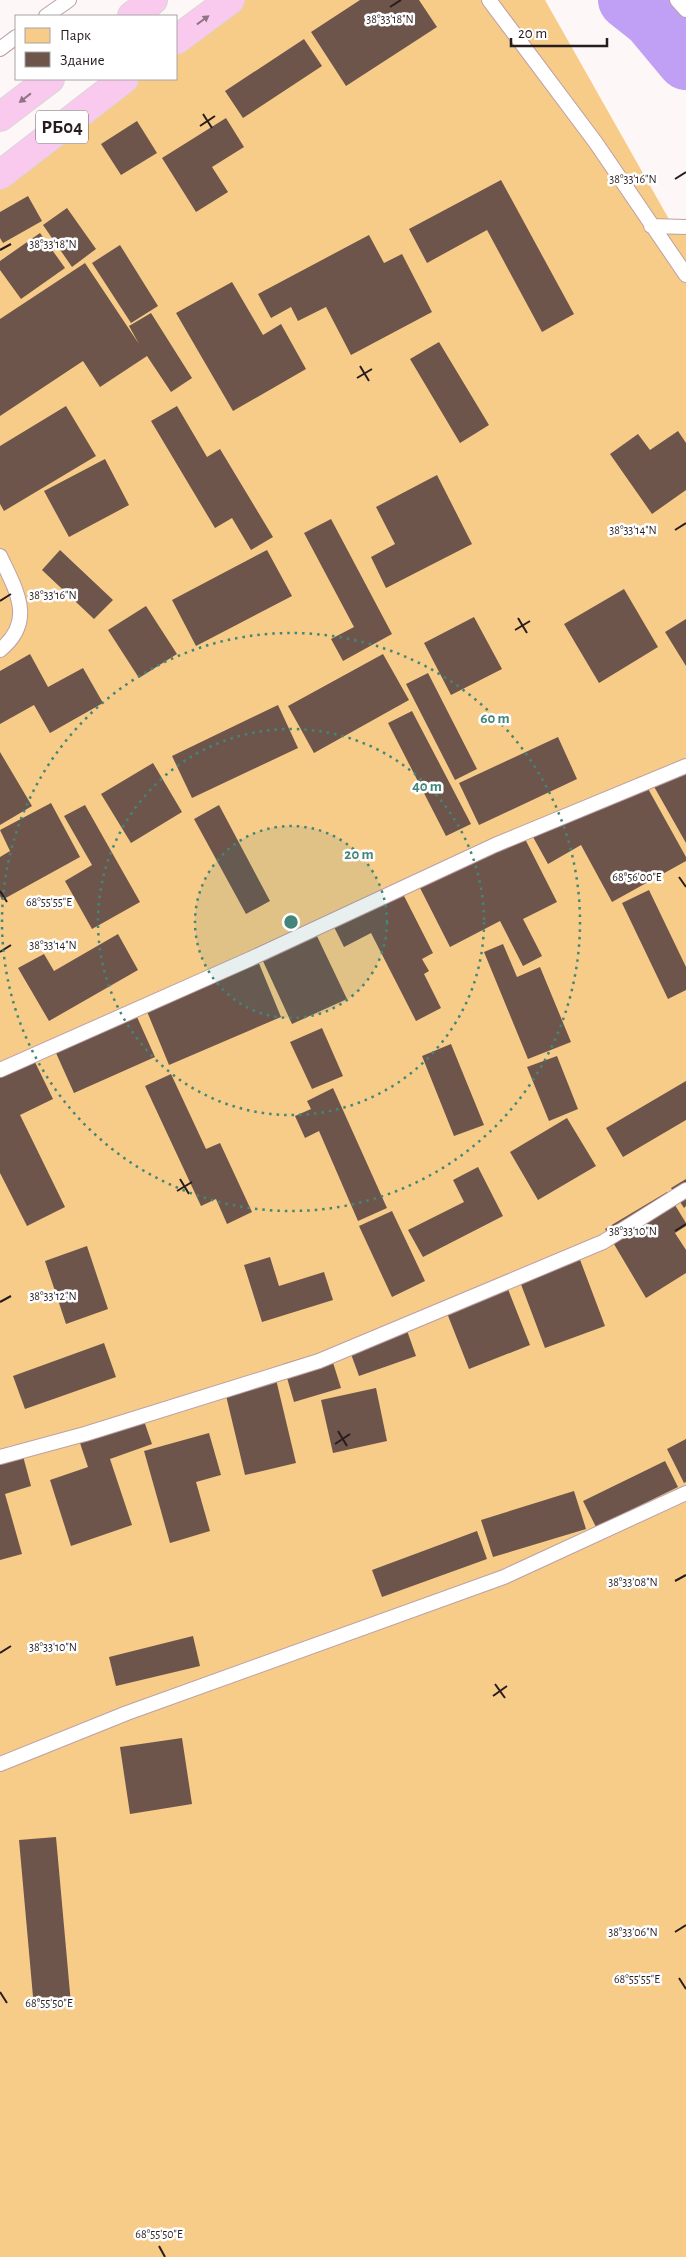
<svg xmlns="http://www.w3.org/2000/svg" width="686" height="2257" font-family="'Alegreya Sans',sans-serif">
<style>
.green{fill:#f7cb88}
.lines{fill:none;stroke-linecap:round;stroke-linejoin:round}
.river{stroke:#c0a0f4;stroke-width:58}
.building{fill:#6d554c}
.service-casing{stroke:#bda0a4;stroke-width:16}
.trunk-casing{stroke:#d8d6d6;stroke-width:30}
.service{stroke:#fff;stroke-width:14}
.trunk{stroke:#facaee;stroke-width:28}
.oneway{fill:#907386}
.ticks{fill:none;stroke:#271c1e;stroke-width:2}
.ring{fill:none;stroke:#438679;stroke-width:2.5;stroke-dasharray:2.5 5}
.labels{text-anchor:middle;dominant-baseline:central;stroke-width:5;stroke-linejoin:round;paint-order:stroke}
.shield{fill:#fff;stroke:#686062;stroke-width:1}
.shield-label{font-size:19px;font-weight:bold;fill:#271c1e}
.ticks-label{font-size:12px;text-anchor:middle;fill:#271c1e;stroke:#fff;stroke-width:5;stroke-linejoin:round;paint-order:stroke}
.centre{fill:#438679;stroke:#fff;stroke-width:2.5}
.ring-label{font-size:15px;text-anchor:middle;font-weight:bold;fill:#438679;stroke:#fff;stroke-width:5;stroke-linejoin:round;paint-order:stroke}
</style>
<rect width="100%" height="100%" fill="#fef7f8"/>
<path class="green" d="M239 0H545L670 221 686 223V2257H0V187L138 79H176V49Z"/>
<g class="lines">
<path class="river" d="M627 0 651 19 686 61"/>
</g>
<path class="building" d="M360 0H419L437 27 346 86 311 32Z
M304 39 322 66 243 118 225 91Z
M226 118 244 147 212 167 228 192 196 212 162 158Z
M137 121 157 153 121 175 101 144Z
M501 180 574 314 542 332 487 230 427 263 409 229Z
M28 196 42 221 3 243 0 238V212Z
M67 208 96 249 72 267 43 225Z
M40 233 65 268 21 299 0 270V261Z
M369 235 384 263 402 254 432 312 351 355 326 307 298 321 291 307 271 318 258 294Z
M120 245 158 306 131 323 92 263Z
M85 263 139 344 129 326 151 313 192 378 171 392 147 356 100 387 83 361 0 416V319Z
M232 282 263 335 281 324 306 369 233 411 176 313Z
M439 342 489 425 460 443 410 359Z
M66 406 96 456 4 511 0 504V446Z
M177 406 207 457 220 449 273 537 251 550 232 518 215 528 151 421Z
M678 431 686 443V490L652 514 610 454 638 434 650 450Z
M105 459 129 505 69 537 44 491Z
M437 475 472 544 386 588 371 557 395 544 376 507Z
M331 519 392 634 343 661 331 639 354 627 304 533Z
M60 550 113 600 94 619 42 570Z
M267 550 292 596 196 646 172 600Z
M624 589 658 647 599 683 564 624Z
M146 606 177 654 139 678 108 630Z
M474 617 502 669 451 695 424 643Z
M686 619V666L665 632Z
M30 654 48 687 83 668 103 703 50 733 34 705 0 724V671Z
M383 654 409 700 314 753 288 706Z
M428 673 477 769 455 780 406 684Z
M278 705 298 748 192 798 172 756Z
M412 711 471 824 446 836 388 723Z
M558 737 577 779 479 825 459 783Z
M0 752 32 806 0 825Z
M153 763 182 812 131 843 101 794Z
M686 764V843L652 783Z
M641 776 686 857V861L612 902 581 845 548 864 533 837Z
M51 803 80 857 2 900 0 896V857L10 851 0 830Z
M85 805 140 902 92 929 65 881 92 865 64 816Z
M219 805 270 901 246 914 194 819Z
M522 833 557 902 523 919 542 956 523 966 500 921 450 947 419 886Z
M401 890 433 953 422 959 429 971 424 974 441 1008 416 1021 371 933 344 947 333 925Z
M649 890 686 967V990L668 999 622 903Z
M118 934 138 970 49 1021 18 968 44 954 54 971Z
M316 934 347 999 292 1024 262 959Z
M503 944 517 977 540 967 571 1042 528 1059 484 952Z
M258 961 281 1017 169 1065 146 1009Z
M137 1017 155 1057 74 1093 56 1053Z
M322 1028 343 1076 312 1089 290 1042Z
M451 1044 484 1125 454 1136 422 1056Z
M557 1056 578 1109 549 1121 527 1067Z
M33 1058 53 1099 20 1115 65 1207 27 1226 0 1173V1075Z
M171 1074 206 1149 220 1143 252 1212 227 1224 216 1199 201 1206 145 1086Z
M686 1081V1120L623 1157 606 1128Z
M333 1088 387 1208 358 1221 319 1131 305 1138 295 1116 311 1109 307 1101Z
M567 1118 596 1166 538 1200 510 1152Z
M478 1167 503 1216 423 1257 408 1230 464 1202 453 1180Z
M686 1179V1206L684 1208 671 1188Z
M667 1192 686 1223V1226L675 1233 686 1250V1273L646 1298 605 1229Z
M392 1211 425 1281 392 1297 359 1226Z
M87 1246 108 1309 66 1324 45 1261Z
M576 1249 605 1326 545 1348 516 1271Z
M270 1257 279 1286 324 1272 333 1300 262 1322 244 1265Z
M504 1279 530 1345 469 1369 443 1303Z
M404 1322 416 1356 359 1376 347 1343Z
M104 1343 116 1377 25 1409 13 1376Z
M329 1350 341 1388 294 1402 283 1364Z
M274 1371 296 1463 245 1475 223 1383Z
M376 1388 387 1441 333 1453 321 1400Z
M143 1418 152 1444 110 1459 132 1525 71 1546 50 1480 88 1467 79 1440Z
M209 1433 221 1475 196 1482 210 1531 170 1543 144 1451Z
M686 1439V1482L684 1483 667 1449Z
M23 1456 31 1486 5 1494 22 1554 0 1560V1463Z
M665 1461 678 1487 596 1527 583 1501Z
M574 1491 586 1529 493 1557 481 1520Z
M477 1531 487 1559 382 1597 372 1570Z
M193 1636 200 1666 116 1686 109 1657Z
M182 1738 192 1804 130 1814 120 1747Z
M56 1837 71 2004 34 2008 19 1840Z"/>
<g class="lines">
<g class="service-casing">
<path id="service" d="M489 0 596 143 686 275
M677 0 686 10
M46 16 69 0
M0 49 16 37
M651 226 686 227
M0 556C16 590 36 621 0 650
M0 1070 250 959 495 845 686 766
M0 1457 85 1434 319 1361 603 1242 686 1190
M0 1764 127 1713 504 1577 686 1493"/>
</g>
<g class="trunk-casing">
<path id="trunk" d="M132 16 153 0
M176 40 230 0
M0 117 50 79
M0 175 124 79"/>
</g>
<use href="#service" class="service"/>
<use href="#trunk" class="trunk"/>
</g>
<defs><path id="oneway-solid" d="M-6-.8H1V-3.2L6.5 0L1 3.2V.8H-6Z" transform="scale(1.25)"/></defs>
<g class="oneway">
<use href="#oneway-solid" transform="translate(203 20) rotate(-36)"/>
<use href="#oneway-solid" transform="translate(25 98) rotate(142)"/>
</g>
<path class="ticks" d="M390 7 401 0M203 114 212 128M200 126 215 116M675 179 686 172M0 250 11 244M360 366 369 381M357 378 372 369M675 530 686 523M0 601 11 594M518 618 527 633M515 630 530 621M679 877 686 887M0 891 7 902M0 952 11 945M180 1179 189 1194M177 1191 192 1182M675 1231 686 1224M0 1302 11 1296M338 1431 347 1446M335 1444 350 1434M675 1581 686 1575M0 1653 11 1646M495 1684 505 1698M493 1696 507 1686M675 1932 686 1925M679 1978 686 1989M0 1992 7 2003M159 2246 165 2257"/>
<circle cx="291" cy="922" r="96" fill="#438679" fill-opacity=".12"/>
<g class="ring">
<circle cx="291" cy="922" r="96"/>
<circle cx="291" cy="922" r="193"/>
<circle cx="291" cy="922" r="289"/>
</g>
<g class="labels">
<rect class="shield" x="36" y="110.5" width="52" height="33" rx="4"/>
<g class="shield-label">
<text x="62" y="127">РБ04</text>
</g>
</g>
<g class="ticks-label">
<text x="390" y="23">38°33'18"N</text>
<text x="633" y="183">38°33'16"N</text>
<text x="53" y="248">38°33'18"N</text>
<text x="633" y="534">38°33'14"N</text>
<text x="53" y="599">38°33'16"N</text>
<text x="637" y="881">68°56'00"E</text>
<text x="49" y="906">68°55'55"E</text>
<text x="53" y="949">38°33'14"N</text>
<text x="633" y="1235">38°33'10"N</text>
<text x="53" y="1300">38°33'12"N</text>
<text x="633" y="1586">38°33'08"N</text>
<text x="53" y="1651">38°33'10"N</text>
<text x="633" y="1936">38°33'06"N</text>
<text x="637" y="1983">68°55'55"E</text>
<text x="49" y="2007">68°55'50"E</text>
<text x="159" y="2238">68°55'50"E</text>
</g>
<circle cx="291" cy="922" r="8" class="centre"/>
<g class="ring-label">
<text x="495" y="723">60 m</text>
<text x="427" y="791">40 m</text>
<text x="359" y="859">20 m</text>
</g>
<rect x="15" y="15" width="162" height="65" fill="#ffffff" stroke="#a9a4a5"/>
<rect x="25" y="28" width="25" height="15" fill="#f7cb88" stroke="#a9a4a5"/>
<text x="60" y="40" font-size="15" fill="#271c1e">Парк</text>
<rect x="25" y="52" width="25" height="15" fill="#6d554c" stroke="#a9a4a5"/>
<text x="60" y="65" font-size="15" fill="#271c1e">Здание</text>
<path d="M511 38v8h96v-8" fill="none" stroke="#271c1e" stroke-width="2.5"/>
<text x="518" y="38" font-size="15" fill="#271c1e" stroke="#ffffff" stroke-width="4" paint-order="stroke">20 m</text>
</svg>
